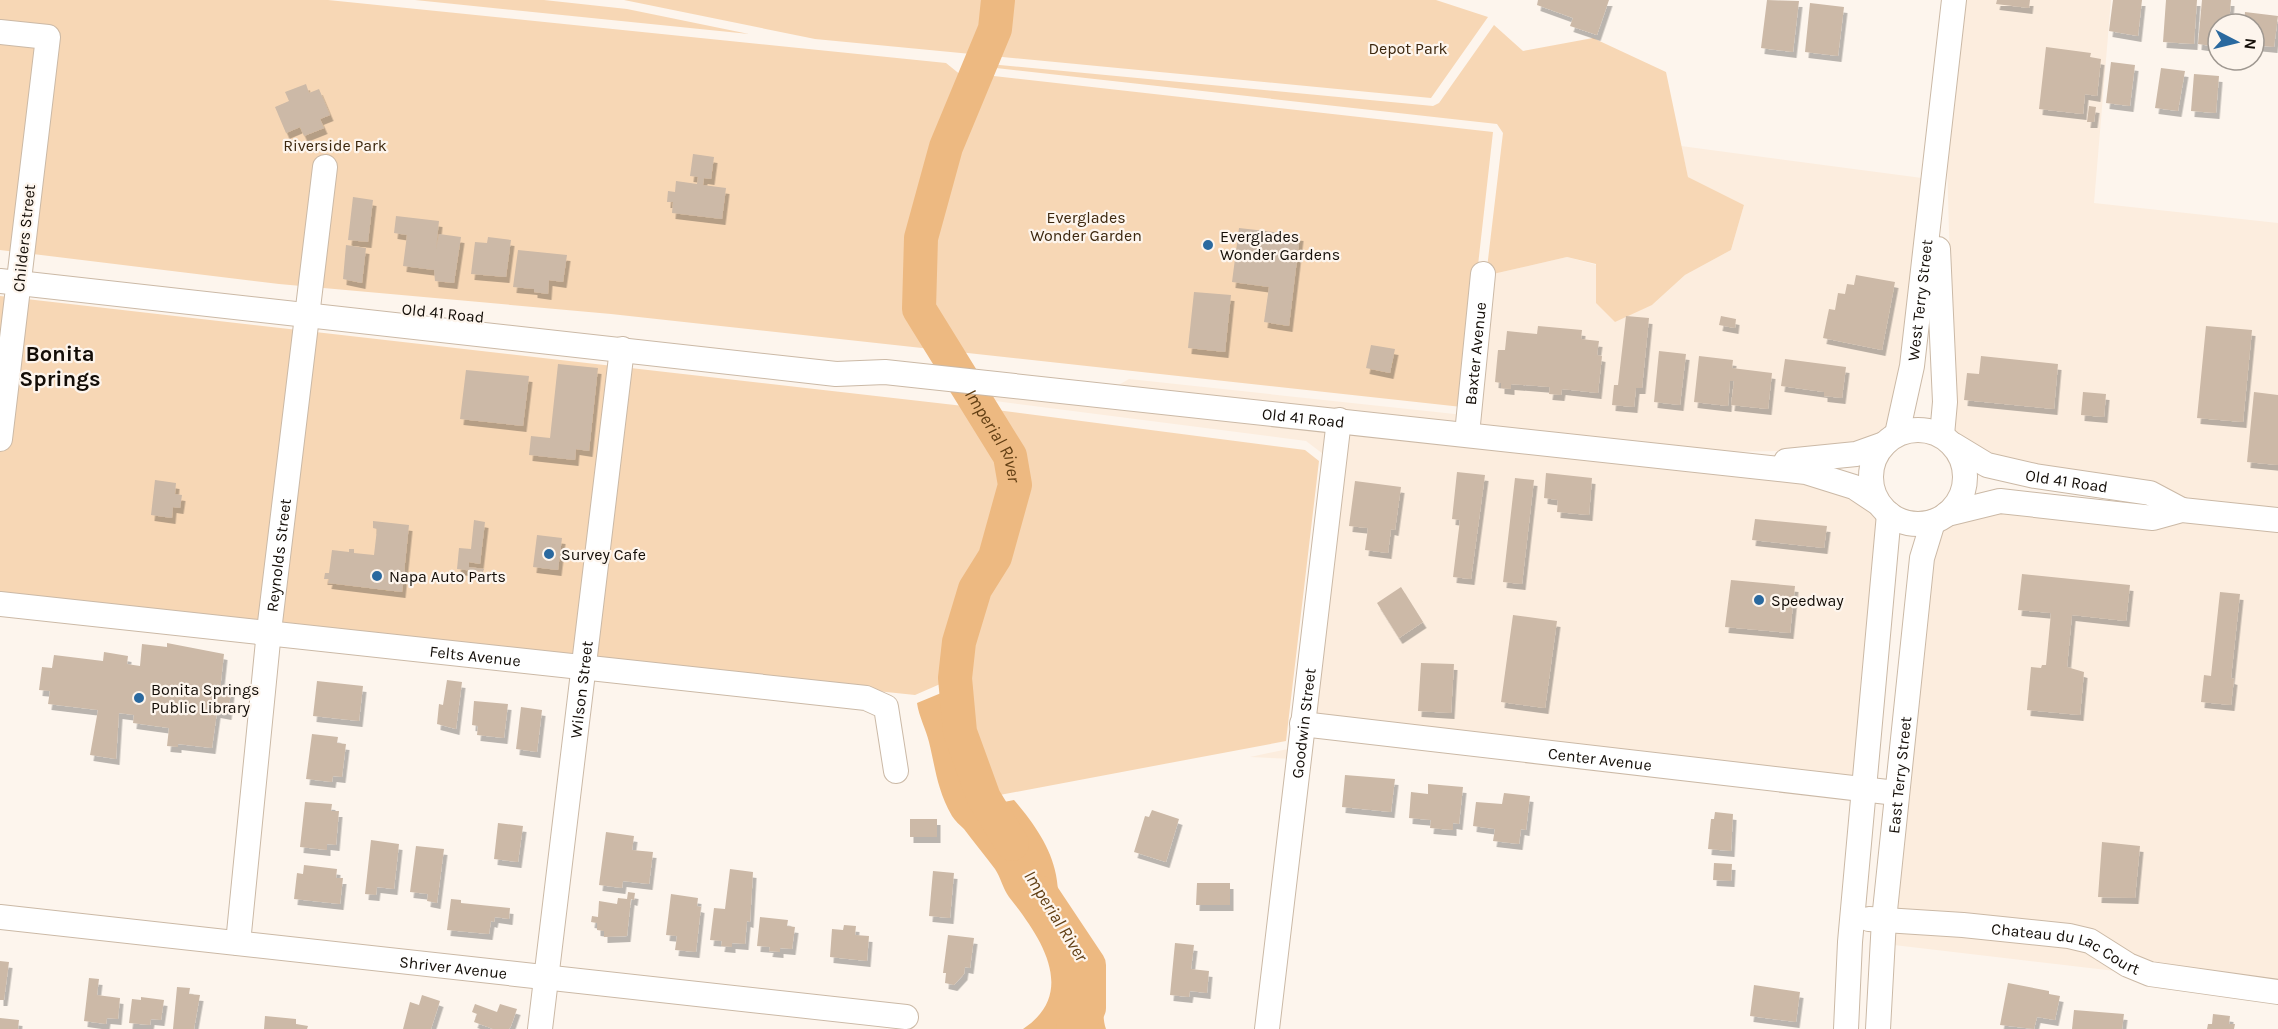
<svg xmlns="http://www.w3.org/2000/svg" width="2278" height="1029" font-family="Karla,sans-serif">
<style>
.built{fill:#fcedde}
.green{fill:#f7d7b5}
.water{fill:#edb981}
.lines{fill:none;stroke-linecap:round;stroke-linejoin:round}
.river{stroke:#edb981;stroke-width:34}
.building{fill:#ccb9a7;filter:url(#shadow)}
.minor-casing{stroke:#cbb9a6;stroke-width:26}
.minor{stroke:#fff;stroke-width:24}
.poi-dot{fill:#2a699f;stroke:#fdf5ed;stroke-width:2}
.labels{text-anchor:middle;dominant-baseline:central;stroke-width:4.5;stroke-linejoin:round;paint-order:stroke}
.park-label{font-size:16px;fill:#3c270e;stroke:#fdf5ed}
.poi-label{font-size:16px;fill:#130d07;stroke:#fdf5ed;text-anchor:start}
.street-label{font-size:16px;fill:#130d07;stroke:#fdf5ed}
.water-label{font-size:18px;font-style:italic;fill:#613e13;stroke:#fdf5ed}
.district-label{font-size:22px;font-weight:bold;fill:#130d07;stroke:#fdf5ed}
</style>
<defs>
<filter id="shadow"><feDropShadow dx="3.5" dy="6" stdDeviation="0" flood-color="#0004"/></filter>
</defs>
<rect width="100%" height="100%" fill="#fdf5ed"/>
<path class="built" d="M1965 0H2111L2094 203 2278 223V509L2190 500 2189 497 2183 499 1991 456 1962 438 1958 432 1955 433 1947 163Z
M1681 146 1922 178 1901 364 1887 427 1882 428 1883 431 1880 430 1876 436 1853 444 1788 451 1721 452 1115 387 1129 379 1464 415 1493 274 1567 257 1597 265 1596 303 1652 305 1685 275 1731 250 1744 205 1688 177Z
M974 392 1804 482 1849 496 1877 517 1852 787 1297 734 1294 759 1250 757 1288 749 1327 457 1306 441 980 399Z
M2001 511 2181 521 2186 524 2188 521 2278 530V990L1894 945 1933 560 1943 529Z"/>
<path class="green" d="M0 0H328L946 63 972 84 976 74 1493 132 1462 407 611 314 279 284 0 250Z
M415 0H544L627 9 749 34Z
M624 0H1436L1488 17 1431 98 815 39Z
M1494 25 1523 51 1593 38 1666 72 1688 177 1744 205 1731 250 1685 275 1652 305 1615 322 1596 303V264L1567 257 1493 274 1485 285 1503 133 1497 124 987 67 989 64 1433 106 1439 103Z
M0 296 981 408 1305 450 1319 461 1286 741 984 798 960 732 954 678 915 695 0 599Z"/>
<path class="water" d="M946 691 951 735 977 802 984 806 1014 800C1032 821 1051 847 1056 875 1059 890 1058 907 1062 921 1069 946 1090 965 1100 989 1106 1003 1101 1015 1106 1029H1023C1079 992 1040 936 1009 897 1003 889 1001 878 995 869 985 856 974 842 964 829 960 825 955 821 952 816 937 789 936 771 929 742 926 729 919 717 917 703Z"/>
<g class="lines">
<g class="river">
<path id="s1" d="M998 0 995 29 946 147 921 238 919 309 1010 456 1015 485 995 557 975 589 959 642 955 678 960 732 984 798 1012 844"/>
<path d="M1041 893 1089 965V1008L1073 1029"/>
</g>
</g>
<path class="building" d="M1538 0H1609L1597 35 1570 26 1573 18 1537 5Z
M1767 0 1799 1 1793 52 1761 48Z
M1997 0H2030L2029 8 1996 4Z
M2113 0H2142L2138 36 2109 31Z
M2166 0H2197L2194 44 2163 42Z
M2202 0H2231L2229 24H2218V47L2198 44Z
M1810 3 1844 7 1838 56 1805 52Z
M2245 12 2278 16 2274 47 2254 45V24H2244Z
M2046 47 2091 53 2090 57 2101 59 2097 96 2085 94 2083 114 2039 109Z
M2111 62 2135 65 2130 106 2106 103Z
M2161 68 2185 71 2178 111 2155 108Z
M2194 74 2219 76 2216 113 2191 111Z
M306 84 309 93 319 89 330 115 320 119 324 128 304 136 300 127 286 133 275 107 289 101 285 92Z
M2089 106 2096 107 2094 122H2087Z
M693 154 714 157 711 179 704 178 703 185 726 188 722 219 672 213 673 202H667L668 191 675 192 676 181 697 184 698 177 690 176Z
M353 197 373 200 368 242 348 240Z
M396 216 439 221 436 249 439 234 461 237 454 283 435 281 434 270 403 266 407 235 394 233Z
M1239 228 1300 235 1289 326 1264 322 1269 287 1232 282Z
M488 237 511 240 506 277 471 274 475 242 487 243Z
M346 245 366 248 362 283 343 279Z
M518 250 567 255 563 282 549 280 548 294 534 292V289L513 287Z
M1856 275 1895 282 1882 350 1823 338 1829 309 1835 310 1838 293 1845 294 1847 284 1854 285Z
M1194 292 1231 295 1225 352 1188 348Z
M1626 316 1649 318 1642 388H1636L1634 407 1612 405 1614 385H1618Z
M1721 316 1736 319 1735 328 1719 325Z
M1538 326 1582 330 1581 339 1599 341 1597 355 1602 356 1598 393 1562 389 1561 395 1549 394 1550 387 1511 384V389L1501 388V383L1495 382 1498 350H1505L1507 331 1537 334Z
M2206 326 2252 330 2243 422 2197 418Z
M1371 345 1395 349 1390 373 1366 368Z
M1659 351 1686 354 1680 405 1654 402Z
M1699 356 1733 360 1732 368 1772 373 1768 409 1731 405 1734 381H1730L1728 406 1694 402Z
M1981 356 2058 364 2054 409 1964 400 1967 373 1979 374Z
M1785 359 1846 367 1842 398 1824 396V392L1781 386Z
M558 364 598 368 589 451 576 449 575 460 529 455 531 436 550 438Z
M466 370 529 376 523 426 460 419Z
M2083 392 2106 394 2104 417 2081 415Z
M2254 392 2278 395V465L2247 462Z
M1457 472 1485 475 1471 579 1453 577 1460 520 1452 519Z
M1546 473 1592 478 1589 515 1557 512 1558 500 1544 498Z
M1515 478 1534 480 1522 584 1503 582Z
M155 480 176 483 175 494 182 495 180 508 173 507 172 518 151 515Z
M1355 481 1401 487 1395 530 1391 529 1388 553 1365 550 1368 528 1349 526Z
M1755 519 1827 526 1824 548 1752 540Z
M474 520 485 522 480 564 469 562V567L484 569 483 572 457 569 459 548 471 549Z
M373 521 409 525 402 592 328 583 329 579H324L325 573H329L332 550 349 552V549H354V553L374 555 377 529 373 528Z
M537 535 562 538 558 570 533 567Z
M2022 574 2130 585 2126 621 2072 615 2067 667 2084 672 2080 715 2027 710 2031 667 2041 668 2042 665H2046L2051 613 2018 610Z
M1731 580 1795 586 1790 633 1725 627Z
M1401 587 1423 622 1399 638 1377 603Z
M2220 592 2240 594 2231 678 2234 679 2231 705 2201 702 2204 675 2211 676Z
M1513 615 1557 621 1545 708 1501 702Z
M167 643 224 654 220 690 231 691 228 714 217 712 212 748 178 744V747L167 746 169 728 133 723 134 715 119 713 116 759 90 755 98 710 48 704 50 691 39 690 42 667 52 668 54 655 103 661 104 652 128 656 127 664 140 666 142 644 167 647Z
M1421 663 1454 664 1451 713 1418 711Z
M447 680 462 682 456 729 437 724 439 704 443 705Z
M317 681 363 686 359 721 313 716Z
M474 701 508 704 504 738 477 735 478 726 472 725Z
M521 707 542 710 537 752 516 749Z
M312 734 338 737 337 743 346 744 342 777 333 776 332 782 306 779Z
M1345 775 1395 779 1391 812 1342 807Z
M1428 784 1463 787 1459 824 1453 823V830L1430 828 1431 820 1409 818 1411 792 1428 794Z
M1504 793 1530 796 1526 830 1521 829 1519 844 1493 841 1495 829 1473 826 1476 802 1502 804Z
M305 802 332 804 331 811H339L336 845 327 844V850L300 847Z
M1152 810 1179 819 1166 862 1134 852 1145 816 1149 817Z
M1715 812 1733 814 1731 851 1708 849 1711 819H1714Z
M910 819H937V837H910Z
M498 823 523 826 518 862 494 859Z
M606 832 634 836 632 850 653 852 649 884 623 881 622 888 599 885Z
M371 840 399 844 394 889 377 887 376 895 365 894Z
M2102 842 2140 846 2135 898 2098 897Z
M416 846 444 849 437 903 427 901 428 894 410 892Z
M1714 863 1732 864 1731 881 1713 880Z
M304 865 337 869 336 878H343L340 904 294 899 297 873 303 874Z
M730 869 753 872 750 922 747 921 745 944 732 943V947L721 946 722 941 710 940 714 908 725 909Z
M933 871 954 873 950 918 929 916Z
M1197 883H1230V905H1196Z
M628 892 635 893 634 900 631 899 627 936 604 937V931L597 930V923L591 922 592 916 598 917 599 901 617 904 618 898 627 899Z
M671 894 698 898 697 906 701 907 696 952 675 950 677 936 666 935Z
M451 899 461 900V903L510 908 509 919 495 917 494 922 491 921 489 934 447 930Z
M760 917 788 920 787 926 795 927 792 949 780 948V952L769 951 770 947 757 946Z
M844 925 856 926 855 935 869 936 867 961 830 957 832 929 843 930Z
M948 935 974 938 970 968 965 967 964 974 954 985 945 983 946 973H943Z
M1175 943 1194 945 1191 969 1209 971 1207 993 1190 991 1189 997 1170 995Z
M0 961 9 962 4 1000H0Z
M89 978 99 979 97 995 120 998 118 1019 107 1018 106 1024 84 1021Z
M2008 983 2049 991V994L2060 996 2055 1020 2037 1017 2034 1029 2000 1025Z
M1754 985 1800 992 1796 1022 1750 1016Z
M177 987 190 988 189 994 200 995 194 1029H173Z
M422 995 440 1001 431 1029H403L410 1002 419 1005Z
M141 997 164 1000 161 1020 151 1019 150 1025 129 1023 132 999 141 1000Z
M475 1004 497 1012 500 1004 517 1009 511 1026 509 1029H493L474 1022 477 1014 472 1012Z
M2074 1010 2124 1014 2122 1029H2072Z
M2213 1014 2230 1016 2229 1024H2235L2234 1029H2207L2208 1024H2212Z
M265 1016 296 1019V1024L308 1026 307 1029H264Z
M0 1018 19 1020 18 1029H0Z"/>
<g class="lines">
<g class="minor-casing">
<g id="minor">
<path d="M0 32 48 37 0 439"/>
<path d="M1938 249 1945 402 1942 435"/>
<path id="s2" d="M0 281 836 374 885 372 1806 472 1854 487 1878 503"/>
<circle cx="1918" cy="477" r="47"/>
<path id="s3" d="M1467 434 1483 274"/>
<path id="s4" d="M1897 434 1912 366 1954 0"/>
<path id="s5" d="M1954 445 1987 465 2035 476 2150 493 2182 510"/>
<path d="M1786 461 1856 454 1884 444"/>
<path d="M1947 514 2000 501 2153 518 2182 510 2278 520"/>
<path id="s6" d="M0 604 866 698 886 707 896 771"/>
<path id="s7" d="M1302 724 1896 793"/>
<path id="s8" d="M0 917 906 1017"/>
<path id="s9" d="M1869 919 1963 925 2069 936 2090 941 2128 965 2150 974 2278 992"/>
<path id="s10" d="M238 943 269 631 325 167"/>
<path id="s11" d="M540 1029 622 349"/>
<path id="s12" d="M1267 1029 1339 420"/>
<path d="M1846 1029 1850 942 1889 514"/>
<path id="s13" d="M1878 1029 1884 920 1922 558 1933 522"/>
</g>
</g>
<use href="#minor" class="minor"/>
</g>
<g class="poi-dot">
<circle cx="1208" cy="245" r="6"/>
<circle cx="549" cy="554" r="6"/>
<circle cx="377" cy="576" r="6"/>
<circle cx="1759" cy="600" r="6"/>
<circle cx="139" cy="698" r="6"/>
</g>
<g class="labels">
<g class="park-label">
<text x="1408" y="48">Depot Park</text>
<text x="335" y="145">Riverside Park</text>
<text x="1086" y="217">Everglades<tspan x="1086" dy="18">Wonder Garden</tspan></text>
</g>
<g class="poi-label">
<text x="1220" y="236">Everglades<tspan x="1220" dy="18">Wonder Gardens</tspan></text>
<text x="561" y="554">Survey Cafe</text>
<text x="389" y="576">Napa Auto Parts</text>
<text x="1771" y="600">Speedway</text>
<text x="151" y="689">Bonita Springs<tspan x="151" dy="18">Public Library</tspan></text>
</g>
<g class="street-label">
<text transform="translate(24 238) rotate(-84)">Childers Street</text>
<text stroke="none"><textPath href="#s4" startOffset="136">West Terry Street</textPath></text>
<text transform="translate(443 313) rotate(6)">Old 41 Road</text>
<text stroke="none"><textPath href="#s3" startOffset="81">Baxter Avenue</textPath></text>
<text stroke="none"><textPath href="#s2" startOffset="1311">Old 41 Road</textPath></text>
<text stroke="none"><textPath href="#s5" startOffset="120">Old 41 Road</textPath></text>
<text stroke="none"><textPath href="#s10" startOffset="390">Reynolds Street</textPath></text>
<text stroke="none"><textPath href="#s6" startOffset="478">Felts Avenue</textPath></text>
<text stroke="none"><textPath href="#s11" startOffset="342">Wilson Street</textPath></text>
<text stroke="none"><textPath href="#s12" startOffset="308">Goodwin Street</textPath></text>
<text stroke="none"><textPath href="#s7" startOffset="300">Center Avenue</textPath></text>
<text stroke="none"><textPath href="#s13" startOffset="255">East Terry Street</textPath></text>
<text stroke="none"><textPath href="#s9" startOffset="201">Chateau du Lac Court</textPath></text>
<text stroke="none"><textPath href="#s8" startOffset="456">Shriver Avenue</textPath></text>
</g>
<g class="water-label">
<text stroke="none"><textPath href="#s1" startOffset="470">Imperial River</textPath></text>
<text transform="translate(1056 916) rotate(58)">Imperial River</text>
</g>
<g class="district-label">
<text x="60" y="354">Bonita<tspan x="60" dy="25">Springs</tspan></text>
</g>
</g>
<g transform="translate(2236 42) rotate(97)"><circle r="28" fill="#fdf5ed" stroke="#9f9891" stroke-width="1.5"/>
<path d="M0-4.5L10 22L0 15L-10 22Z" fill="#2a699f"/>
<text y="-9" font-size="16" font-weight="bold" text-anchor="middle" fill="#130d07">N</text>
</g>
</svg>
